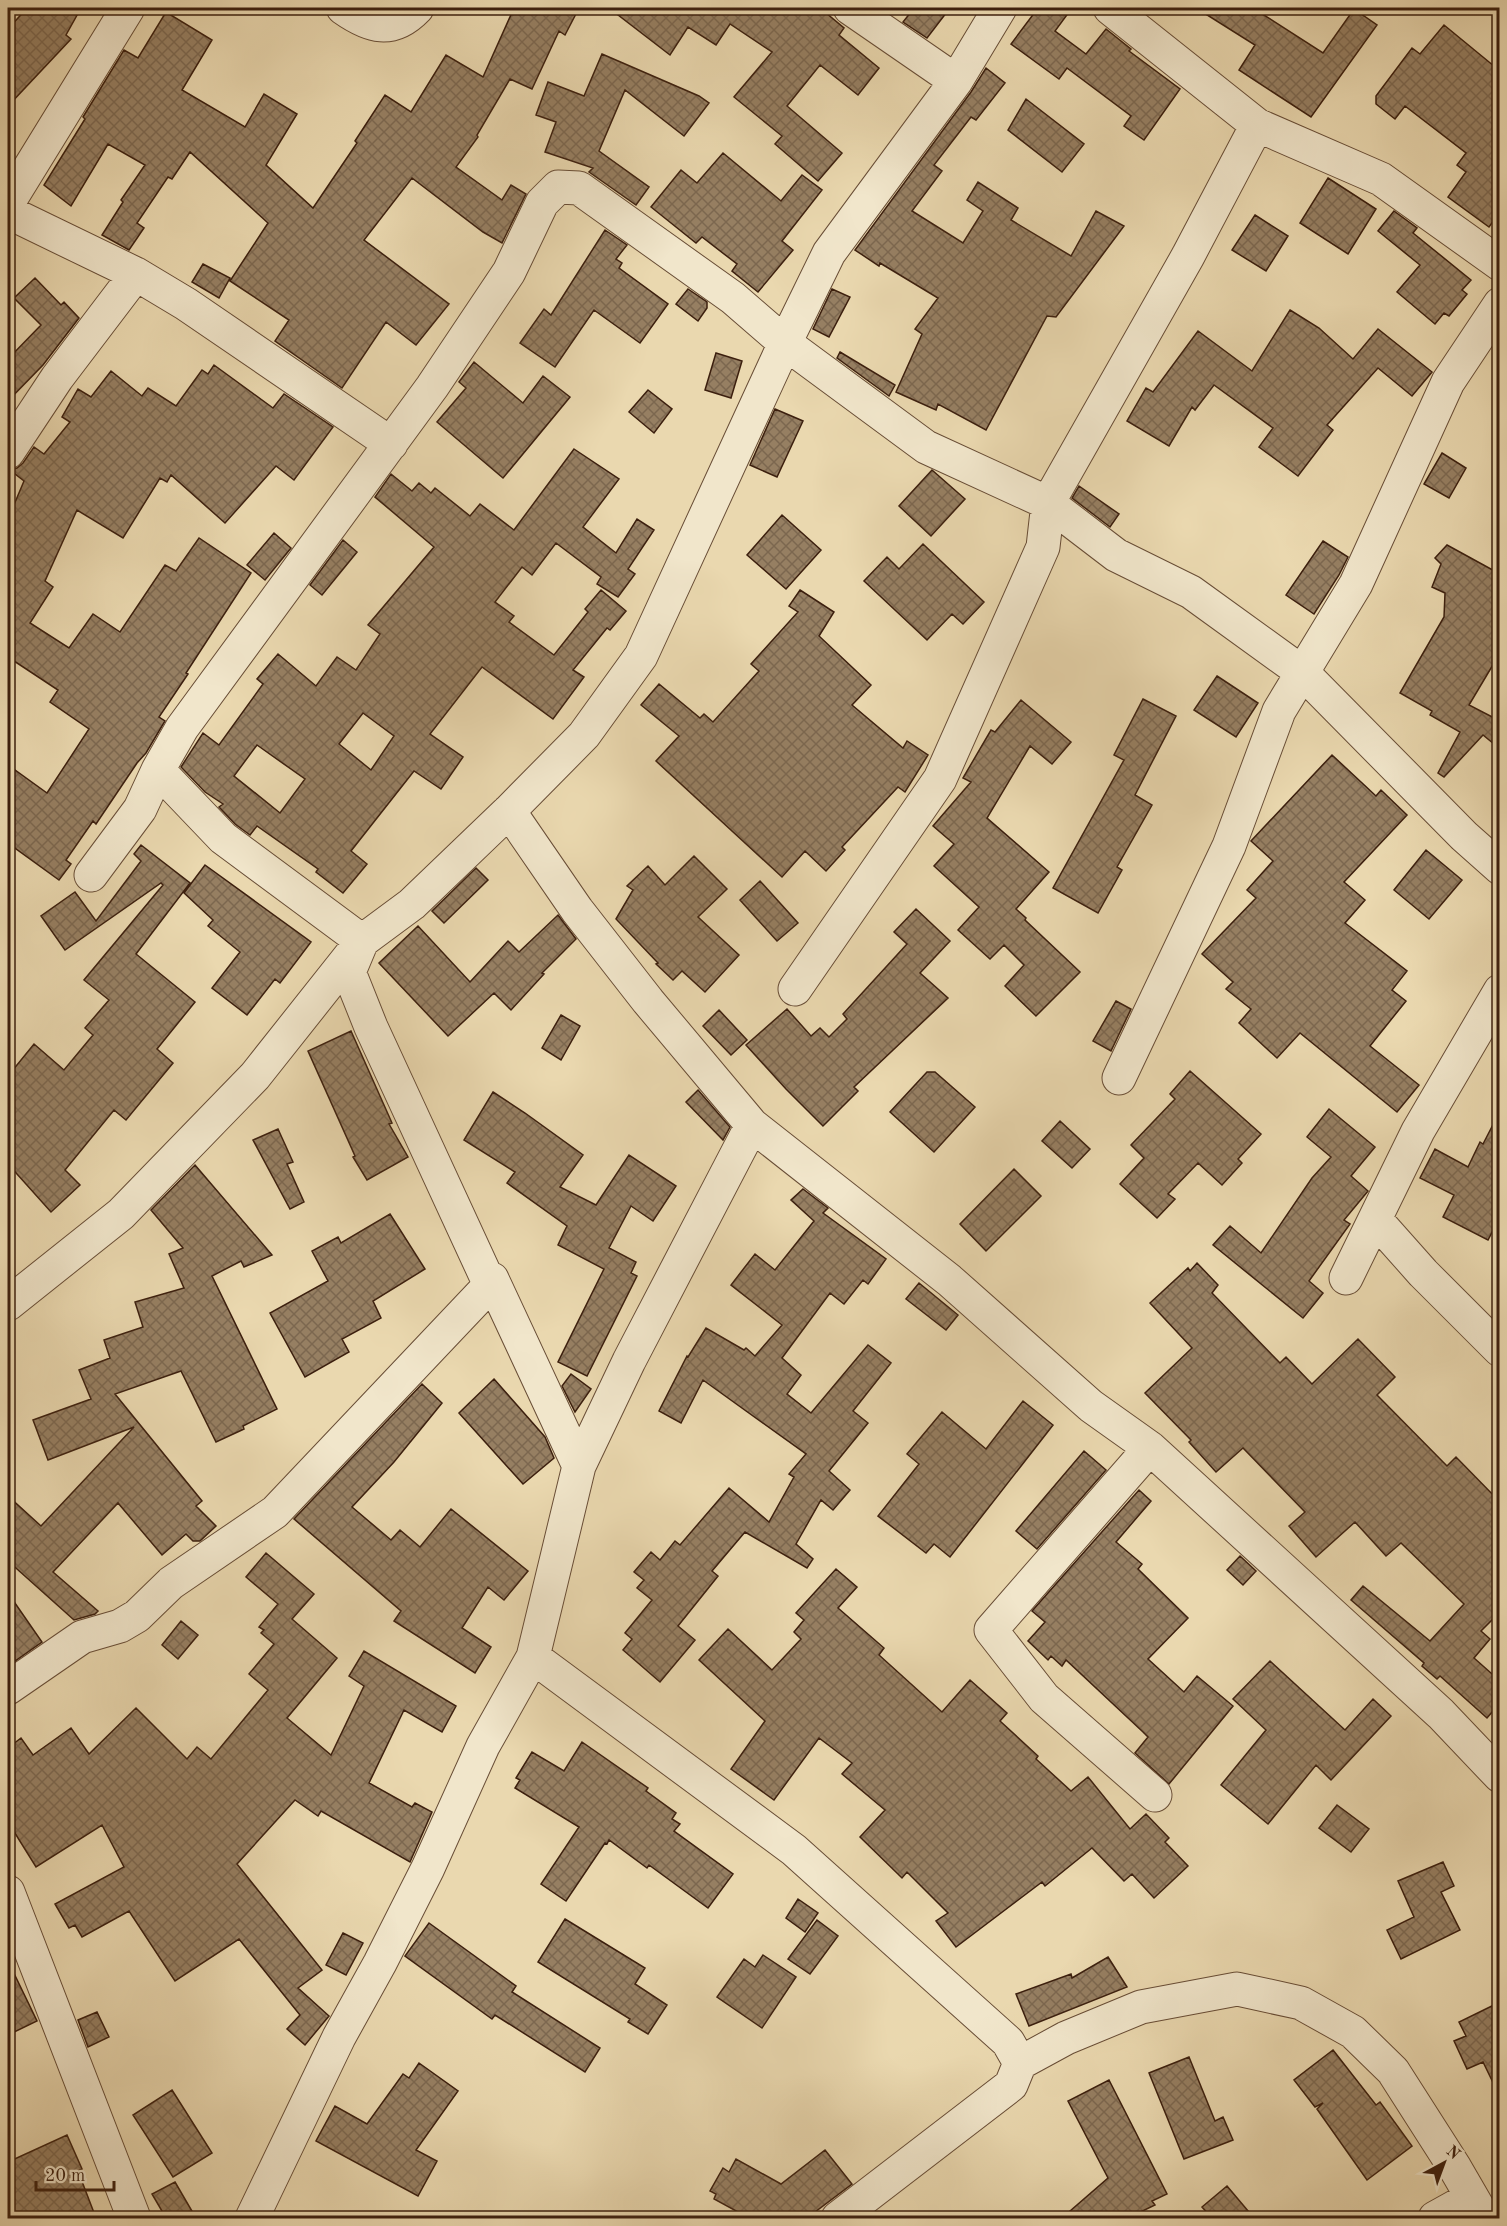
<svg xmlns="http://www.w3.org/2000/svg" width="1507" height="2226" font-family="'Old Standard TT',serif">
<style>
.building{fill:url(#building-cross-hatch);stroke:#3c1f0e;stroke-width:1.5;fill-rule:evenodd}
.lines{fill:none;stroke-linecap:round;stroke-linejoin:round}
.minor-casing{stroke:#684d36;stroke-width:35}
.minor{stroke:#f1e6cb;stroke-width:33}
</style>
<defs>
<pattern id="building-cross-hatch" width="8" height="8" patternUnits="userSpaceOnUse" patternTransform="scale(1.5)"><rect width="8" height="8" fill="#967f62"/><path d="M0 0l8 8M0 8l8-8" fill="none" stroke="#7c674f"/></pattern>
</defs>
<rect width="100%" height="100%" fill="#ead8af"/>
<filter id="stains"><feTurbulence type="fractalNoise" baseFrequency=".00333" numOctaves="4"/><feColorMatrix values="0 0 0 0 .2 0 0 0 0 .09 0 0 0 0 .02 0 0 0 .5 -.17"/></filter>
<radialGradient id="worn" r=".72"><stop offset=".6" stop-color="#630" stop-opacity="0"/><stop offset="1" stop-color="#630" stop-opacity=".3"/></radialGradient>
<path class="building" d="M27 8H81L66 35 71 39 8 106V29Z
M514 8H579L565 35 559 31 532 89 510 79 477 135 478 137 456 167 502 200 511 185 526 194 502 243 483 232 412 178 364 240 449 304 416 345 386 322 342 388 275 341 289 320 230 281 268 223 190 152 172 179 168 177 137 223 144 228 129 250 102 235 123 202 121 200 145 165 108 144 71 206 44 185 85 119 83 117 124 50 138 58 166 12 212 40 182 90 245 127 264 94 297 114 266 165 313 208 357 143 355 141 385 95 411 112 446 55 483 77Z
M609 8H820L844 28 839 35 879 68 858 95 820 65 787 106 842 153 818 181 775 144 782 136 734 97 772 52 730 24 716 45 688 27 670 55Z
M914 8H950L927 38 903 22Z
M1038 8H1072L1055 31 1086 54 1106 29 1131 49 1129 51 1180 89 1144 140 1124 126 1131 116 1067 68 1059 79 1011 44Z
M1196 8H1253L1323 53 1354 9 1377 25 1311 117 1239 70 1255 45Z
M1444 25 1500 71V212L1489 227 1448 197 1466 172 1457 165 1466 153 1405 106 1395 119 1376 104V96L1412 48 1420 54Z
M602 54 699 96 709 103 684 136 625 90 599 151 649 187 636 205 589 172 593 168 545 152 556 122 536 115 548 82 584 96Z
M986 68 1005 83 976 120 971 117 934 165 942 171 912 211 963 243 983 211 967 200 978 182 1018 208 1011 220 1071 256 1096 211 1124 226 1056 317 1047 316 986 430 938 404 936 410 896 392 922 334 915 329 938 298 880 263 879 266 855 250 971 92Z
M1026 99 1084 144 1062 172 1008 130Z
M723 153 781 201 802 175 822 190 782 241 793 250 758 292 732 271 737 264 702 237 696 243 651 207 681 170 697 183Z
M1328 178 1376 209 1348 254 1300 223Z
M1394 211 1417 228 1413 233 1471 280 1462 290 1467 294 1449 316 1444 313 1435 324 1397 292 1420 265 1378 231Z
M1255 215 1288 236 1266 271 1232 250Z
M605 230 627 245 616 259 622 263 619 268 668 304 640 343 594 310 555 367 520 343 544 309 551 315Z
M203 264 230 278 219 298 192 282Z
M35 278 61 305 64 302 79 318 43 365 8 401V359L41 325 14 298Z
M688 289 707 302V308L698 321 676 304Z
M832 289 850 297 829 337 813 329Z
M1290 310 1319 328 1353 359 1378 329 1432 372 1412 396 1378 368 1327 425 1333 430 1298 476 1259 447 1273 428 1214 385 1195 410 1192 407 1169 446 1127 421 1146 388 1153 392 1198 331 1252 371Z
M840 352 895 385 889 396 837 358Z
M716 353 742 361 731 398 705 390Z
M474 362 523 403 543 376 570 397 503 478 437 422 466 388 459 382Z
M214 365 273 408 284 394 333 427 294 480 276 466 225 523 171 475 167 482 160 478 123 538 77 510 45 581 53 587 30 623 69 648 93 614 120 632 165 565 176 571 199 538 251 573 186 673 188 674 159 717 165 721 146 753 137 763 96 824 93 821 66 860 71 864 59 880 8 843V765L47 793 89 729 50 702 58 690 8 657V519L24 481 10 470 17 468 23 463 34 447 44 454 70 422 62 417 78 389 91 397 111 371 142 396 148 388 176 406 202 370 208 374Z
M648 390 672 409 654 433 629 412Z
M775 409 803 421 777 477 750 465Z
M574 449 619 479 583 527 616 553 637 519 654 530 628 569 635 574 618 597 597 584 601 577 556 543 532 575 522 567 495 602 514 616 509 622 554 655 588 612 585 609 601 590 626 611 610 630 607 628 573 670 584 677 553 719 482 667 430 734 463 757 441 789 414 771 351 851 367 864 343 893 316 872 318 869 257 826 250 835 235 824 219 807 223 804 205 792 181 767 203 733 219 745 263 684 257 679 278 654 316 686 337 657 356 670 380 634 368 625 434 547 375 497 391 474 412 491 419 483 431 493 435 488 470 516 480 504 514 530ZM363 713 394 736 371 770 339 744ZM257 745 305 779 280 813 234 776Z
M1442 453 1466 468 1449 498 1424 484Z
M932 470 965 499 931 536 899 506Z
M1079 486 1119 514 1110 527 1072 498Z
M782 515 821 550 786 589 747 555Z
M274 533 291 548 265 580 247 565Z
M343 540 357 552 322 595 310 585Z
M1323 541 1348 557 1339 575 1314 614 1286 595Z
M923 544 984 602 963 624 952 614 927 640 864 581 887 557 899 569Z
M1447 545 1500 574V653L1469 705 1500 721V749L1483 735 1444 777 1438 773 1460 732 1430 715 1432 711 1400 693 1444 617 1445 593 1432 587 1441 564 1435 558Z
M800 590 834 612 819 636 871 685 852 705 903 748 907 741 928 755 905 792 898 787 842 847 845 850 826 871 805 851 782 877 656 761 679 736 641 705 659 684 700 718 704 714 713 722 759 671 751 664 798 612 789 606Z
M1217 676 1258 703 1236 737 1194 710Z
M1143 699 1176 716 1135 795 1152 805 1117 867 1122 870 1098 913 1053 888 1124 760 1114 755Z
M1021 700 1071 742 1052 764 1030 746 987 818 1049 872 1016 909 1026 918 1025 920 1080 972 1036 1016 1005 986 1024 965 1004 945 990 959 958 930 979 907 934 866 954 844 933 826 971 782 963 778 991 730 995 732Z
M1332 755 1376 796 1381 790 1407 815 1344 882 1365 900 1345 923 1407 971 1392 990 1406 1001 1370 1046 1419 1085 1397 1112 1300 1033 1277 1058 1239 1023 1251 1009 1226 989 1233 982 1202 954 1256 898 1247 890 1273 861 1251 841Z
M141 845 190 883 136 954 195 1002 157 1049 173 1063 126 1120 114 1110 65 1170 80 1185 51 1212 8 1164V1076L34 1044 64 1070 93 1035 85 1028 109 1000 84 980 163 885 161 883 65 950 41 916 75 892 96 921 141 861 134 854Z
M1426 850 1462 880 1429 919 1394 890Z
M694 856 727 889 698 917 739 955 705 992 682 971 673 980 656 964 658 963 616 919 633 890 627 886 648 866 665 885Z
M205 865 311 942 280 983 275 979 247 1015 212 988 240 952 208 926 213 920 184 893Z
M476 868 488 880 444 923 432 911Z
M760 881 798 923 777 941 740 900Z
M916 909 950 941 920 973 948 998 854 1087 858 1091 823 1126 786 1089 746 1045 787 1009 811 1036 820 1028 829 1037 847 1019 843 1014 907 944 894 932Z
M558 915 576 939 542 973 544 974 511 1010 494 993 448 1036 379 963 418 926 470 982 508 941 519 952Z
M1116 1001 1131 1009 1111 1051 1093 1041Z
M719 1010 747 1040 731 1055 703 1026Z
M561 1015 580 1026 561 1060 542 1048Z
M351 1031 392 1123 389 1124 408 1157 367 1180 353 1157 355 1156 308 1051Z
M1190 1071 1261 1134 1238 1159 1242 1163 1222 1185 1198 1163 1168 1194 1175 1199 1157 1218 1120 1184 1144 1158 1131 1145 1175 1099 1170 1094Z
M927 1072H935L975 1107 934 1152 890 1112Z
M698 1090 730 1127 723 1140 686 1102Z
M493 1092 525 1113 583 1155 560 1187 596 1205 629 1155 676 1186 653 1221 631 1206 609 1248 636 1262 631 1273 637 1276 587 1376 558 1362 604 1269 558 1245 567 1226 507 1183 515 1172 464 1140Z
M1329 1109 1375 1147 1351 1176 1368 1191 1344 1220 1350 1224 1309 1281 1323 1293 1303 1318 1213 1245 1230 1226 1261 1253 1312 1178 1331 1157 1307 1137Z
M1500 1111V1217L1488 1240 1443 1217 1454 1195 1420 1178 1435 1149 1468 1167 1480 1142 1483 1144Z
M1060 1121 1090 1149 1072 1168 1042 1141Z
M278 1129 293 1162 287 1164 304 1202 290 1209 253 1140Z
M195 1165 272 1255 244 1267 241 1261 212 1276 277 1409 243 1426 244 1429 216 1442 181 1371 115 1394 202 1501 196 1506 216 1526 200 1541H193L186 1534 162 1555 118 1503 53 1572 98 1611 95 1614 74 1620 8 1561V1496L41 1526 134 1427 48 1460 33 1420 91 1399 79 1370 110 1358 104 1340 143 1327 135 1302 184 1288 169 1254 183 1248 151 1210Z
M1014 1169 1041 1196 986 1251 960 1224Z
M803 1189 828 1208 823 1213 886 1259 868 1284 863 1280 844 1304 830 1293 782 1358 801 1375 787 1394 811 1413 868 1345 891 1363 853 1411 868 1423 829 1471 850 1490 833 1510 821 1500 796 1544 813 1559 807 1568 745 1532 712 1571 718 1576 678 1626 695 1640 660 1682 623 1650 632 1639 625 1633 652 1600 637 1588 644 1580 634 1572 651 1552 660 1560 675 1541 680 1545 729 1488 769 1522 794 1477 789 1474 806 1454 703 1380 681 1423 659 1411 687 1356 688 1357 706 1328 744 1350 746 1348 755 1356 782 1325 731 1285 755 1254 775 1270 814 1221 791 1200Z
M390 1214 425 1269 373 1301 381 1318 342 1339 349 1352 305 1377 270 1313 328 1281 312 1251 338 1237 341 1243Z
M1197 1263 1218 1285 1212 1293 1280 1363 1286 1357 1312 1384 1358 1339 1395 1377 1377 1395 1447 1466 1456 1457 1500 1502V1612L1481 1631 1490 1639 1474 1658 1500 1681V1703L1487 1718 1440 1676 1437 1679 1422 1666 1424 1663 1351 1600 1363 1586 1430 1641 1464 1604 1401 1543 1386 1556 1355 1522 1316 1557 1289 1526 1305 1512 1243 1448 1216 1472 1189 1442 1191 1440 1145 1393 1192 1348 1150 1303 1188 1268 1190 1271Z
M919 1283 958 1315 946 1330 906 1299Z
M571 1374 591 1389 575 1412 562 1386Z
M494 1379 545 1437 554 1458 523 1484 459 1413Z
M422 1384 442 1403 394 1462 352 1507 391 1540 400 1530 420 1547 451 1509 528 1571 504 1600 488 1587 462 1628 491 1647 475 1673 394 1621 401 1611 294 1519Z
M1023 1401 1053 1425 950 1557 934 1544 926 1553 878 1516 919 1464 907 1454 942 1412 986 1449Z
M1084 1451 1106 1470 1037 1549 1016 1531Z
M1139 1490 1151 1501 1116 1542 1142 1564 1138 1569 1188 1618 1148 1659 1184 1692 1197 1676 1233 1706 1169 1784 1135 1753 1148 1737 1143 1732 1066 1660 1062 1666 1051 1656 1048 1660 1028 1641 1045 1622 1032 1611Z
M266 1553 314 1594 292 1619 337 1658 287 1718 331 1755 364 1686 349 1676 364 1651 456 1706 442 1732 404 1710 369 1783 412 1807 415 1803 432 1812 410 1862 321 1811 318 1816 295 1800 237 1864 322 1970 298 1988 329 2016 305 2045 287 2029 300 2015 239 1939 175 1981 129 1911 82 1937 75 1925 69 1928 55 1904 124 1867 102 1825 36 1867 8 1822V1748L21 1738 33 1755 71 1728 89 1754 136 1708 187 1759 197 1747 211 1759 268 1690 249 1674 274 1644 261 1633 264 1630 259 1627 278 1604 246 1577Z
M1240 1556 1256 1571 1243 1585 1227 1570Z
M836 1569 857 1587 838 1608 884 1648 879 1655 942 1712 970 1680 1007 1713 1000 1721 1038 1756 1036 1759 1071 1791 1088 1777 1130 1829 1146 1814 1169 1838 1165 1842 1188 1866 1154 1898 1132 1874 1124 1881 1092 1848 1045 1886 1042 1882 956 1947 936 1921 948 1913 907 1872 902 1878 860 1837 885 1810 842 1774 852 1763 819 1738 774 1800 731 1769 765 1721 699 1660 728 1629 772 1670 801 1639 794 1632 804 1620 796 1613Z
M8 1593 42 1642 8 1666Z
M181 1621 198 1635 178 1659 162 1645Z
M1270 1661 1345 1730 1373 1699 1391 1716 1331 1780 1316 1765 1268 1824 1221 1785 1266 1730 1233 1699Z
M582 1742 648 1788 646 1791 676 1813 672 1819 680 1824 674 1831 733 1874 708 1908 649 1865 647 1868 609 1840 607 1844 605 1843 566 1901 541 1884 579 1827 515 1788 520 1780 516 1778 532 1752 564 1771Z
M1337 1805 1369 1829 1351 1852 1319 1828Z
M1443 1862 1454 1886 1441 1892 1460 1930 1401 1959 1387 1930 1414 1917 1398 1881Z
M798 1899 818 1913 805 1932 786 1918Z
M565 1919 645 1968 635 1984 667 2005 648 2034 628 2022 630 2019 538 1962Z
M817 1920 838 1936 810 1974 788 1959Z
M429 1923 516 1986 512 1992 600 2048 585 2072 495 2015 492 2019 405 1956Z
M343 1933 363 1943 346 1975 326 1965Z
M763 1955 796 1977 762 2028 717 1997 744 1959 755 1967Z
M1108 1957 1127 1987 1029 2026 1016 1994 1071 1974 1072 1978Z
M8 1961 37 2021 8 2035Z
M1500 2002V2097L1483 2062 1467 2069 1454 2041 1466 2036 1459 2022Z
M97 2012 109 2037 88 2047 78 2020Z
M1333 2050 1376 2105 1380 2102 1412 2146 1367 2180 1317 2109 1323 2103 1315 2107 1294 2080Z
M1189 2057 1215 2121 1223 2117 1233 2140 1184 2159 1149 2073Z
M419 2063 458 2091 416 2150 437 2161 418 2196 316 2141 335 2106 367 2124 403 2074 409 2078Z
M1109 2080 1167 2194 1152 2201 1155 2205 1128 2218H1062L1108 2178 1068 2101Z
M172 2090 212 2153 173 2177 133 2115Z
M67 2135 82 2169 78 2171 96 2218H8V2162Z
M825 2150 852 2184 807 2218H749L714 2199 716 2194 710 2191 723 2168 729 2172 736 2159 781 2184Z
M175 2182 196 2218H166L152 2194Z
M1227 2186 1254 2218H1212L1202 2207Z"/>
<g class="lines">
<g class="minor-casing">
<path id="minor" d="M343 8C370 27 392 34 417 8
M850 8 956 81
M1110 8 1257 125 1381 179 1500 264
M8 203 128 8
M8 212 136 274 186 304 391 444
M8 452 57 378 136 274
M158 770 223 838 362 941 349 972 371 1027 490 1285 492 1279 579 1466
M509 811 577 910 648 1001 752 1125 949 1280 1091 1406 1150 1448 1441 1714 1500 1776
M91 875 140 809 158 770 182 728 432 387 509 272 542 203 558 187 579 188 733 298 785 343 926 447 1048 503 1116 555 1191 592 1303 673 1464 836 1500 868
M795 989 940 779 1043 547 1048 503 1188 256 1257 125
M1119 1078 1229 846 1279 711 1356 584 1448 382 1500 304
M1375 1219 1423 1273 1500 1350
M1346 1278 1418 1131 1500 991
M8 1304 121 1214 255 1076 362 941 412 904 509 811 584 735 641 656 785 343 829 253 956 81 1000 8
M1150 1448 991 1630 1044 1698 1155 1795
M533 1657 794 1850 1008 2042 1020 2063 1011 2085 838 2218
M8 1688 82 1637 120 1626 137 1616 171 1583 275 1512 490 1285
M8 1892 134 2218
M1020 2063 1066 2038 1141 2007 1237 1989 1301 2003 1353 2032 1393 2071 1455 2168 1484 2218
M252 2218 339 2037 380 1963 428 1868 483 1746 533 1657 579 1466 629 1361 752 1125
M1435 2218 1471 2198"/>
</g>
<use href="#minor" class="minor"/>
</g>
<rect width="1507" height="2226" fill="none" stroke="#ead8af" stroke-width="30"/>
<rect x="9" y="9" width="1489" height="2208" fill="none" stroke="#3c1f0e" stroke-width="3"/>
<rect x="15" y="15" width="1477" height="2196" fill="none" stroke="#3c1f0e" stroke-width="1.5"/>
<g transform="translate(1444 2163) rotate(41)" stroke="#f1e6cb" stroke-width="4.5" paint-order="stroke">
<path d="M0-4.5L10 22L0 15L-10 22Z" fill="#3c1f0e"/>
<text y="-9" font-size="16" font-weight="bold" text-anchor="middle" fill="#3c1f0e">N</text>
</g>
<path d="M36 2181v9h78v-9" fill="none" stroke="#3c1f0e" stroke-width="3"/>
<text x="45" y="2181" font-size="18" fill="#3c1f0e" stroke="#f1e6cb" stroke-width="4.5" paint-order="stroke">20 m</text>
<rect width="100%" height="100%" filter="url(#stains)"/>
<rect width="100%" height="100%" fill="url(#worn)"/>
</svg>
